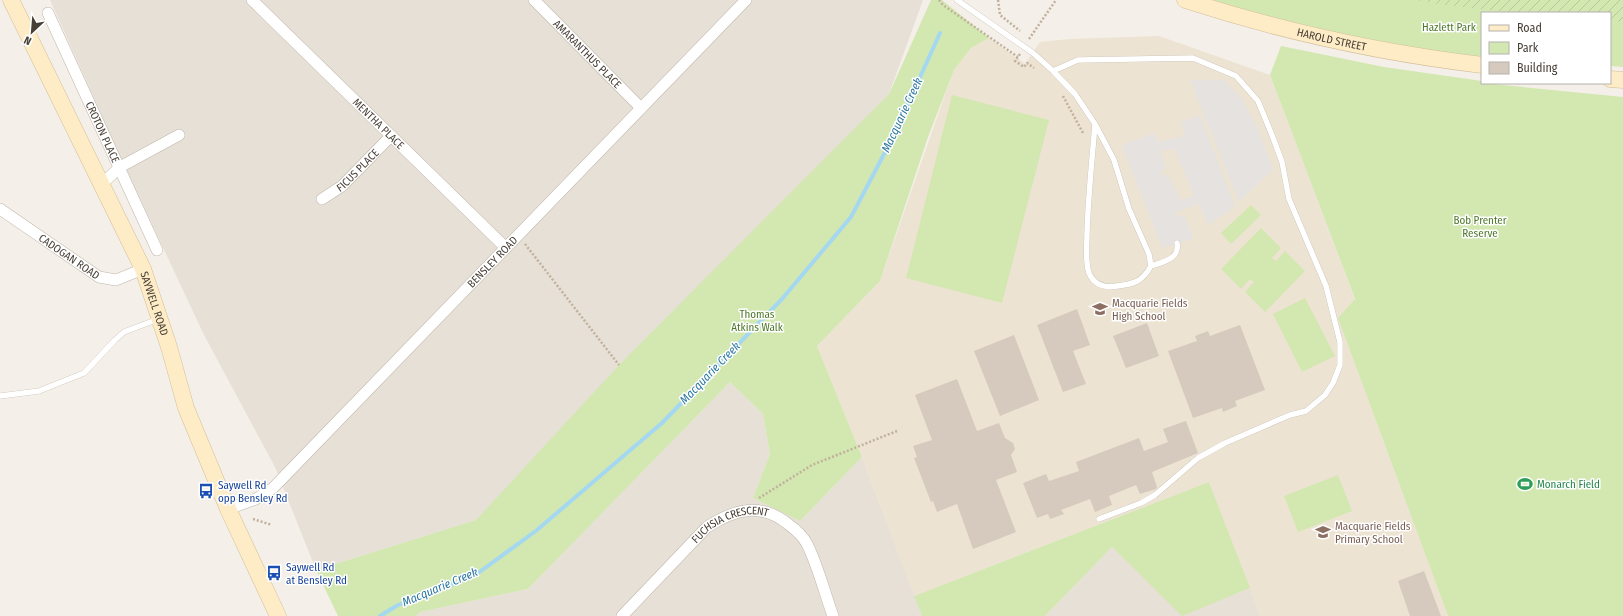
<svg xmlns="http://www.w3.org/2000/svg" width="1623" height="616" font-family="'Fira Sans Condensed',sans-serif">
<style>
.residential{fill:#e7e0d6}
.education{fill:#ede3d2}
.green{fill:#d3e7b1}
.garden{fill:url(#garden-furrows)}
.parking{fill:#e5e2df;fill-rule:evenodd}
.lines{fill:none;stroke-linecap:round;stroke-linejoin:round}
.stream{stroke:#a4d7f0;stroke-width:4}
.building{fill:#d5cabd}
.lane-casing{stroke:#bfb6aa;stroke-width:6}
.street-casing{stroke:#bfb6aa;stroke-width:12}
.secondary-casing{stroke:#d3bf98;stroke-width:17}
.path{stroke:#c1b19b;stroke-width:2.5;stroke-dasharray:2 2;stroke-linecap:butt}
.lane{stroke:#fff;stroke-width:5.5}
.street{stroke:#fff;stroke-width:11}
.secondary{stroke:#feecc7;stroke-width:16}
.labels{text-anchor:middle;dominant-baseline:central;stroke-width:3;stroke-linejoin:round;paint-order:stroke}
.park-label{font-size:11px;fill:#4e782a;stroke:#fff}
.street-label{font-size:11px;fill:#473f36;stroke:#fff}
.education-label{font-size:11px;fill:#785e54;stroke:#fff;text-anchor:start}
.leisure-label{font-size:11px;fill:#27864d;stroke:#fff;text-anchor:start}
.transit-label{font-size:11px;fill:#164399;stroke:#fff;text-anchor:start}
.water-label{font-size:12px;font-style:italic;fill:#2d79a2;stroke:#fff}
</style>
<defs>
<pattern id="garden-furrows" width="10" height="10" patternUnits="userSpaceOnUse"><rect width="10" height="10" fill="#d3e7b1"/><path d="M-1 1l2-2M0 10L10 0M9 11l2-2" fill="none" stroke="#b6c799"/></pattern>
</defs>
<rect width="100%" height="100%" fill="#f4efe8"/>
<path class="residential" d="M50 0H923L889 94 476 520 316 570 275 467 204 335 114 143Z
M730 382 763 414 770 454 753 498 800 521 862 457 922 616H416L420 612 528 589Z
M1112 547 1182 615 1250 588 1260 616H1045Z"/>
<path class="education" d="M1159 36 1270 75 1355 300 1338 318 1448 616H1260L1209 482 914 596 862 457 817 346 880 281 947 89 954 70 971 48 989 38 1025 64 1040 42 1070 39Z"/>
<path class="green" d="M931 0H942L989 38 971 48 954 70 928 137 880 281 817 346 862 457 800 521 753 498 770 454 763 414 730 382 528 589 420 612 416 616H338L316 570 476 520 619 365 889 94Z
M1213 0H1623V67L1610 66V13H1482V57L1429 52 1292 25Z
M1281 46 1384 67 1482 81V83L1623 97V616H1448L1338 318 1355 299 1270 75Z
M952 95 1049 120 1002 303 906 278Z
M1251 205 1261 215 1231 244 1221 233Z
M1261 228 1281 248 1272 258 1276 261 1285 251 1305 271 1265 312 1245 292 1254 282 1250 279 1241 289 1221 269Z
M1305 298 1335 356 1302 372 1273 314Z
M1338 475 1352 511 1298 532 1284 496Z
M1209 482 1250 588 1182 616 1112 547 1045 616H922L914 596Z"/>
<path class="garden" d="M1415 0H1623V22L1610 21V13H1519L1445 5Z"/>
<path class="parking" d="M1190 80H1224L1242 99 1257 127 1273 169 1239 202Z
M1200 115 1235 206 1209 225 1198 204 1177 212 1176 215 1179 217 1185 215 1193 239 1162 248 1122 145 1155 133 1158 142 1185 136 1180 122ZM1175 149 1194 196 1180 200 1168 174 1163 176 1160 173 1166 168 1160 151Z"/>
<g class="lines">
<path class="stream" d="M380 616 398 605 474 576 537 530 662 423 782 299 851 217 893 137 940 33"/>
</g>
<path class="building" d="M1077 309 1090 345 1073 351 1086 384 1063 392 1037 325Z
M1147 323 1159 356 1126 368 1113 336Z
M1240 325 1265 390 1235 401 1237 406 1223 412 1222 408 1193 418 1168 351 1197 341 1195 336 1208 331 1210 336Z
M1014 335 1039 400 1000 416 974 351Z
M957 379 977 431 999 423 1005 438 1013 443 1015 449 1011 455 1017 472 996 480 1016 532 973 549 957 504 937 512 933 501 931 502 914 458 917 457 913 446 932 440 915 395Z
M1186 421 1198 453 1152 472 1157 487 1156 489 1140 494 1136 485 1109 496 1112 505 1095 512 1090 499 1061 510 1064 514 1050 519 1048 514 1037 518 1023 483 1046 474 1049 481 1079 471 1076 462 1139 438 1144 451 1168 442 1163 429Z
M1424 571 1441 616H1410L1398 581Z"/>
<g class="lines">
<g class="lane-casing">
<path id="lane" d="M957 0 1033 53 1053 71 1075 94 1095 124 1114 160 1129 209 1149 254 1151 266C1142 282 1134 284 1117 286 1105 288 1094 285 1089 273 1085 262 1087 246 1087 234 1088 197 1092 161 1095 124
M1053 71 1078 60 1193 58 1236 76 1258 101 1272 135 1282 162 1289 199 1326 286 1340 342V365L1333 383 1325 395 1306 411 1290 415 1225 443 1198 458 1155 495 1141 503 1099 519
M1151 266C1163 262 1180 259 1177 243
M0 396 39 391 84 373 115 340 124 332 158 319"/>
</g>
<g class="street-casing">
<g id="street">
<path id="s1" d="M252 0 506 248"/>
<path id="s2" d="M534 0 641 108"/>
<path id="s3" d="M48 13 157 250"/>
<path d="M103 183 120 167 179 135"/>
<path id="s4" d="M322 199 342 186 391 136"/>
<path id="s5" d="M0 209 99 277 116 280 143 269"/>
<path id="s6" d="M228 509 256 499 273 488 746 0"/>
<path id="s7" d="M622 616 707 527C735 509 761 502 788 524 795 529 803 536 807 544 817 563 825 594 833 616"/>
</g>
</g>
<g class="secondary-casing">
<g id="secondary">
<path id="s8" d="M11 0 143 269 169 347 186 408 228 509 278 616"/>
<path id="s9" d="M1185 0C1281 31 1381 53 1482 65"/>
<path d="M1610 79 1623 80"/>
</g>
</g>
<path class="path" d="M939 0 943 5 1018 57
M998 0 1000 15 1020 31
M1029 39 1056 0
M1020 54 1015 61 1024 67 1027 63 1034 68
M1063 96 1083 133
M525 244 619 365
M759 498 812 465 897 431
M253 519 272 525"/>
<use href="#lane" class="lane"/>
<use href="#street" class="street"/>
<use href="#secondary" class="secondary"/>
</g>
<defs>
<g id="school-bare" transform="scale(1.2)"><path d="M0-5L7-2L0 1L-7-2ZM-4 1L0 2.5L4 1V4Q0 6-4 4Z" fill="#8d6e63" stroke="#fff" stroke-width="2.5" paint-order="stroke"/></g>
<g id="stadium-bare" transform="scale(1.2)"><path d="M0-5a6.5 5 0 1 0 0 10a6.5 5 0 1 0 0-10ZM-3.5-1.8h7v3.6h-7Z" fill="#2e9e5b" stroke="#fff" stroke-width="2.5" paint-order="stroke"/></g>
<g id="bus-bare" transform="scale(1.2)"><path d="M-5-6H5V4H4V6H2V4H-2V6H-4V4H-5ZM-3.5-4V0h7V-4ZM-3.5 1.2v1.5H-2V1.2ZM2 1.2v1.5H3.5V1.2Z" fill="#1a4fb4" stroke="#fff" stroke-width="2.5" paint-order="stroke"/></g>
</defs>
<g fill-rule="evenodd">
<use href="#school-bare" x="1100" y="309"/>
<use href="#stadium-bare" x="1525" y="484"/>
<use href="#bus-bare" x="206" y="491"/>
<use href="#school-bare" x="1323" y="532"/>
<use href="#bus-bare" x="274" y="573"/>
</g>
<g class="labels">
<g class="park-label">
<text x="1449" y="27">Hazlett Park</text>
<text x="1480" y="220">Bob Prenter<tspan x="1480" dy="13">Reserve</tspan></text>
<text x="757" y="314">Thomas<tspan x="757" dy="13">Atkins Walk</tspan></text>
</g>
<g class="street-label">
<text stroke="none"><textPath href="#s9" startOffset="152">HAROLD STREET</textPath></text>
<text stroke="none"><textPath href="#s2" startOffset="76">AMARANTHUS PLACE</textPath></text>
<text stroke="none"><textPath href="#s1" startOffset="177">MENTHA PLACE</textPath></text>
<text stroke="none"><textPath href="#s3" startOffset="131">CROTON PLACE</textPath></text>
<text stroke="none"><textPath href="#s4" startOffset="46">FICUS PLACE</textPath></text>
<text stroke="none"><textPath href="#s5" startOffset="84">CADOGAN ROAD</textPath></text>
<text stroke="none"><textPath href="#s6" startOffset="365">BENSLEY ROAD</textPath></text>
<text stroke="none"><textPath href="#s8" startOffset="336">SAYWELL ROAD</textPath></text>
<text stroke="none"><textPath href="#s7" startOffset="146">FUCHSIA CRESCENT</textPath></text>
</g>
<g class="education-label">
<text x="1112" y="303">Macquarie Fields<tspan x="1112" dy="13">High School</tspan></text>
<text x="1335" y="526">Macquarie Fields<tspan x="1335" dy="13">Primary School</tspan></text>
</g>
<g class="leisure-label">
<text x="1537" y="484">Monarch Field</text>
</g>
<g class="transit-label">
<text x="218" y="485">Saywell Rd<tspan x="218" dy="13">opp Bensley Rd</tspan></text>
<text x="286" y="567">Saywell Rd<tspan x="286" dy="13">at Bensley Rd</tspan></text>
</g>
<g class="water-label">
<text transform="translate(902 115) rotate(-65)">Macquarie Creek</text>
<text transform="translate(710 373) rotate(-46)">Macquarie Creek</text>
<text transform="translate(440 587) rotate(-23)">Macquarie Creek</text>
</g>
</g>
<rect x="1481" y="12" width="130" height="72" fill="#ffffff" stroke="#b5b2af"/>
<rect x="1489" y="25" width="20" height="6" fill="#feecc7" stroke="#b5b2af"/>
<text x="1517" y="32" font-size="12" fill="#473f36">Road</text>
<rect x="1489" y="42" width="20" height="12" fill="#d3e7b1" stroke="#b5b2af"/>
<text x="1517" y="52" font-size="12" fill="#473f36">Park</text>
<rect x="1489" y="62" width="20" height="12" fill="#d5cabd" stroke="#b5b2af"/>
<text x="1517" y="72" font-size="12" fill="#473f36">Building</text>
<g transform="translate(32 32) rotate(206)" stroke="#ffffff" stroke-width="3" paint-order="stroke">
<path d="M0-3L7 15L0 10L-7 15Z" fill="#473f36"/>
<text y="-6" font-size="11" font-weight="bold" text-anchor="middle" fill="#473f36">N</text>
</g>
</svg>
